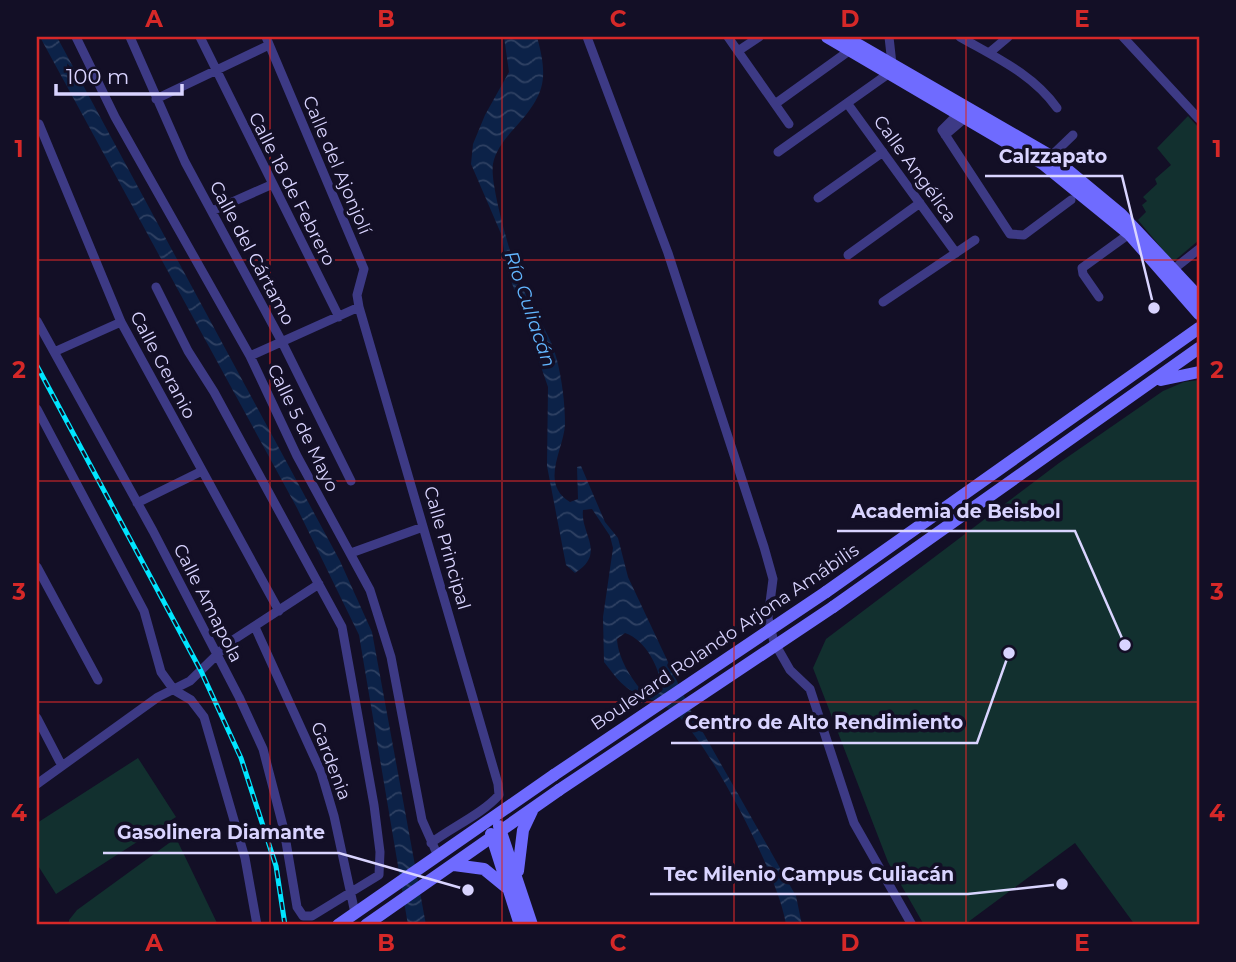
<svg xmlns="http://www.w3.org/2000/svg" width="1236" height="962" font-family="Montserrat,sans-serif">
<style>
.pitch{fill:#12302f}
.water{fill:url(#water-waves);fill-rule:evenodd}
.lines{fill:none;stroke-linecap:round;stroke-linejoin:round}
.street{stroke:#3d3a85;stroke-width:9}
.secondary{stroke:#6f6bff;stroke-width:12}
.rail-casing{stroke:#00e5ff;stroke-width:5}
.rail{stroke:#130f26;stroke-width:2.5;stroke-dasharray:8;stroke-linecap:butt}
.secondary-bridge{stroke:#6f6bff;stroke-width:12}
.grid{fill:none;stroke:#d62828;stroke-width:2;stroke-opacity:0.55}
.labels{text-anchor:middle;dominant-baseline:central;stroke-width:7;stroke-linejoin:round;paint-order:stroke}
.street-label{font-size:18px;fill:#d9d4ff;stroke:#130f26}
.water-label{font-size:19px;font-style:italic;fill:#62b6ff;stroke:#130f26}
.leader{fill:none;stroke:#d9d4ff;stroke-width:2.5}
.callout-dot{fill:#d9d4ff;stroke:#130f26;stroke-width:2.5}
.callout-label{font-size:19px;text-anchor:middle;font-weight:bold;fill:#d9d4ff;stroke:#130f26;stroke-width:7;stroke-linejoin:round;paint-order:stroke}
.neatline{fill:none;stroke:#d62828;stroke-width:2.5}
.grid-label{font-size:23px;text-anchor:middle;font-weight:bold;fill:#d62828}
</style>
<defs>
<pattern id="water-waves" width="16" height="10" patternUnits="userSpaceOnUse" patternTransform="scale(1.75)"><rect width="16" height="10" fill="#0c2248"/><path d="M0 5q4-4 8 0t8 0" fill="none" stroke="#2f4163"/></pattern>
</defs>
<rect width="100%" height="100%" fill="#130f26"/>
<path class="pitch" d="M1188 116 1199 128V240L1173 262 1138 220 1146 212 1142 205 1147 201 1143 197 1157 184 1155 179 1171 165 1157 148Z
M1199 380V925H1135L1075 843 964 925H924L888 862 813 668 826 639 1059 463 1163 391 1184 382Z
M138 758 176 817 56 894 37 864V823Z
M176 838 218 925H69V920L77 910Z"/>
<path class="water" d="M40 37H57L340 561 372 632 426 925H408L359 635 297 508Z
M504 37H537C550 83 543 97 511 132 504 140 495 152 493 164 489 185 515 272 525 293 536 316 551 335 557 360 562 380 565 403 565 424 564 450 539 483 570 502L578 499 577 467 581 466 605 522 618 538 628 577 692 713 796 896 802 925H786C780 879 711 746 677 715 664 703 650 700 634 692 621 686 613 673 604 662L603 617 613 548 610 536 592 509 583 510C580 534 607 553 575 573L566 565 547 466 548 387 506 266 502 236 471 164 473 144 485 115 509 72ZM625 633C646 640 659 667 662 688L651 694 644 693C631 679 618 658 617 639Z"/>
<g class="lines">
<path class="street" d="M76 37 115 117 250 356 297 456 370 590 391 657 422 820 438 856
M130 37 185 162 282 342 351 481
M200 37 339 317
M266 37 364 269 357 295 359 307 498 784 499 795C482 814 452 827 431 843
M587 37 668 253 764 547 773 579 768 618 774 642 790 670 810 689 854 823 912 925
M728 37 789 124
M960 37C995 57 1033 74 1057 108
M1123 37 1199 119
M738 51 759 37
M989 53 1008 37
M156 99 269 45
M847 103 956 253
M775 104 853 48
M958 114 942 130 1010 234 1024 235 1071 200
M39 124 121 322 279 611
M945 135 965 118
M778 152 888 74 892 64 889 37
M1047 160 1073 135
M818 198 883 152
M212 211 273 184
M848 255 920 203
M1175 268 1199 249
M1099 297 1083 274 1082 268 1129 234
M883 302 975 240
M37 321 153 531 239 697 263 749 284 830 297 907 303 916H312L379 875 380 852 374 805 342 627 214 392 188 351 156 287
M54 352 121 322
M250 356 359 307
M37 409 144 611 161 672 174 690 191 700 204 717 245 858 257 925
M137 503 202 471
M351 553 423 527
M37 567 98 680
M255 627 321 772 334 816 355 913
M37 718 62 766
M37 784 158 697 190 681 230 642 319 584"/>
<path class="secondary" d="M827 37 1043 164 1129 234 1199 314
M845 37 1051 156 1121 214 1199 297
M1161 380 1199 372
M826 592 1199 328
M833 607 1199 348
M499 826 532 925
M491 834 520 925
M454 865 484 869 506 887
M518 871 523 830 532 811
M338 925 554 775
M366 925 559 790"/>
<g class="rail-casing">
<path id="rail" d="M37 366 201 671 241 758 276 866 285 925"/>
</g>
<use href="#rail" class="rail"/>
<path class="secondary-bridge" d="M554 775 826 592
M559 790 833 607"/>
</g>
<path class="grid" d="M270 37V925M502 37V925M734 37V925M966 37V925M37 260H1199M37 481H1199M37 702H1199"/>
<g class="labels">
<g class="street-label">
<text transform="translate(337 165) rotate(67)">Calle del Ajonjolí</text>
<text transform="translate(915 169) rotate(54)">Calle Angélica</text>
<text transform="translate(292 189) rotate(63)">Calle 18 de Febrero</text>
<text transform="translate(252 253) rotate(62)">Calle del Cártamo</text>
<text transform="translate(163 365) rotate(62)">Calle Geranio</text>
<text transform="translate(303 428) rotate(64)">Calle 5 de Mayo</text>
<text transform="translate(447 548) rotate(74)">Calle Principal</text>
<text transform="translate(208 603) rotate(63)">Calle Amapola</text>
<text transform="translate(725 637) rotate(-34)">Boulevard Rolando Arjona Amábilis</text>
<text transform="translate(331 761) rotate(69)">Gardenia</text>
</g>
<g class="water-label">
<text transform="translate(530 309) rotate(71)">Río Culiacán</text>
</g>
</g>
<path class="leader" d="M1154 308L1122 176H985M1125 645L1075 531H837M1009 653L977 743H671M468 890L339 853H103M1062 884L968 894H650"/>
<g class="callout-dot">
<circle cx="1154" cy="308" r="7"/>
<circle cx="1125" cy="645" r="7"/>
<circle cx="1009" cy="653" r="7"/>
<circle cx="468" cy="890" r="7"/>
<circle cx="1062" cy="884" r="7"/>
</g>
<g class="callout-label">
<text x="1053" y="163">Calzzapato</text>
<text x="956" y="518">Academia de Beisbol</text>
<text x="824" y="729">Centro de Alto Rendimiento</text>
<text x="221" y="839">Gasolinera Diamante</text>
<text x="809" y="881">Tec Milenio Campus Culiacán</text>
</g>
<rect width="1236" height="962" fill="none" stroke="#130f26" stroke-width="77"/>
<path d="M56 84v10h126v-10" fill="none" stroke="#d9d4ff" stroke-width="3.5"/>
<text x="66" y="84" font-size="21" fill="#d9d4ff" stroke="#130f26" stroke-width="5" paint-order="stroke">100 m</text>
<rect x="38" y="38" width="1160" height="885" class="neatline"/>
<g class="grid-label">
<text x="154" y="27">A</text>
<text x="386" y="27">B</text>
<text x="618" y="27">C</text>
<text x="850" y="27">D</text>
<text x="1082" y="27">E</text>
<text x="19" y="157">1</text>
<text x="1217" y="157">1</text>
<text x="19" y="378">2</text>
<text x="1217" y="378">2</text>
<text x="19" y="600">3</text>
<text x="1217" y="600">3</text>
<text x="19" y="821">4</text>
<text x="1217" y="821">4</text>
<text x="154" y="951">A</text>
<text x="386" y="951">B</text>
<text x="618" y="951">C</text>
<text x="850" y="951">D</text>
<text x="1082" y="951">E</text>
</g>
</svg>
